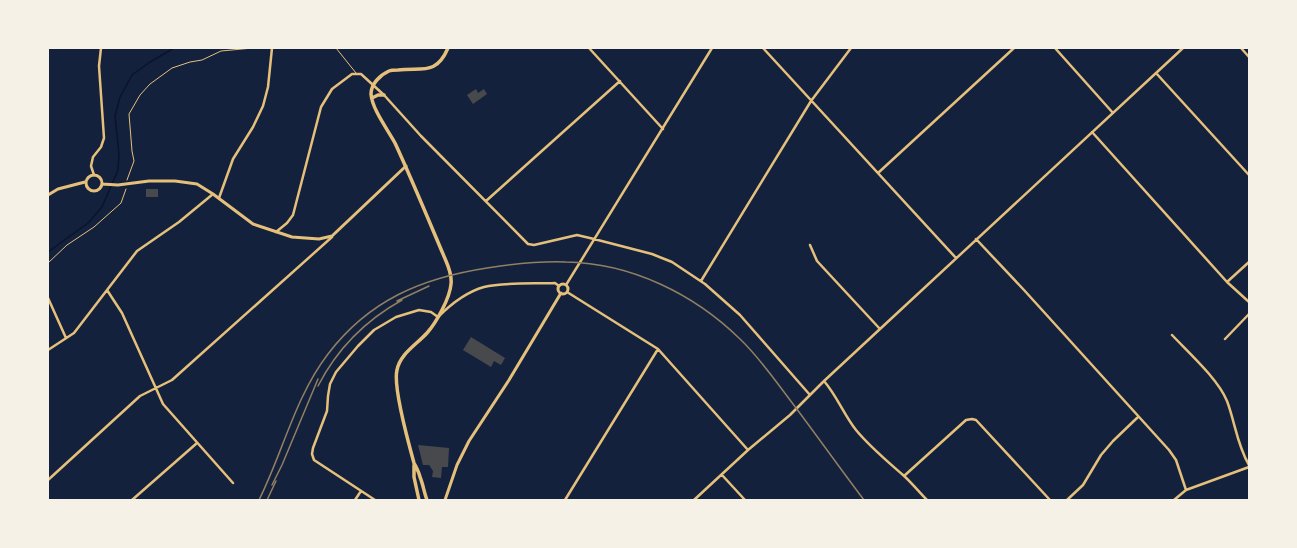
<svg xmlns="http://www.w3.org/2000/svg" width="1297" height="548" font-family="Montserrat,sans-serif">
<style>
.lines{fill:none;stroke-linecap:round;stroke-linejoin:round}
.stream{stroke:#0b132b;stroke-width:1.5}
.building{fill:#48494c}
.path{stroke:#e5c07b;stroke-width:1}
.service{stroke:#e5c07b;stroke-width:1}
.minor{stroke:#e5c07b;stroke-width:2.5}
.tertiary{stroke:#e5c07b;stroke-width:3}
.secondary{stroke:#e5c07b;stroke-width:3.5}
.rail{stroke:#918062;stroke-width:1.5}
</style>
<rect width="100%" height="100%" fill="#14213d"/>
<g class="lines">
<path class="stream" d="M48 252 88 223 102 207 118 170 119 154 115 116 120 97 132 75 150 62 174 48"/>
</g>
<path class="building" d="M476 89 478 93 484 89 487 94 473 104 467 95Z
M146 189H158V197H146Z
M471 337 505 358 501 365 494 361 491 367 463 350Z
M418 445 449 448 448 467H442L441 478 432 477 433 471 429 465H423Z"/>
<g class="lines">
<path class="path" d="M127 180 134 161 132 151 129 114 140 95 150 84 172 68 190 62 202 60 221 51 253 48
M48 263 67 245 94 227 121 203 126 189"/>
<path class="service" d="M336 48 356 73"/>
<path class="minor" d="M589 48 663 129
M763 48 956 258
M1055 48 1113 113
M1241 48 1249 57
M1156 73 1249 175
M1092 132 1227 282 1249 302
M878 173 1014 48
M94 175 91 166 93 157 101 147 104 138 99 66 101 48
M219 198 233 159 253 127 263 106 268 87 272 48
M486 201 620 81
M276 232 287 223 293 215 321 107 332 89 352 74H361L384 95 421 136 528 244 534 245 577 235 594 239 652 254 672 262 705 284 740 315 810 395
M976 239 1024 290 1169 450 1176 460 1186 490
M810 245 817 261 880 329
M701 281 811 101 851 48
M1227 282 1249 262
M566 285 712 48
M107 290 122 313 163 404 233 483
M567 292 658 349 748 450
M48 298 66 338
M1172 335C1189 353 1218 379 1227 401 1235 422 1237 445 1249 465
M1225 339 1249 314
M48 350 74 333 137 251 179 222 213 194
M824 381C837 396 844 415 856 430 870 447 887 461 903 475 912 483 919 492 927 500
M722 475 745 500
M904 476 966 420 972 419 976 420 1050 500
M48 480 140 396 172 380 332 237
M132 500 197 443
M355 500 361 491
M375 500 314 460 312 454 313 448 327 411 328 396 330 384 336 372 358 346 374 330 396 317 419 310 431 312 438 317C451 304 466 292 484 287 503 282 535 284 555 283L559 286
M565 500 658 349
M694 500 748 450 790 415 824 381 880 329 1183 48
M1067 500 1083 485 1101 455 1113 441 1138 417
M1174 500 1186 490 1249 467"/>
<path class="tertiary" d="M86 183a8 8 0 1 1 16 0a8 8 0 1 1-16 0Z
M102 184 118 185 149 181H175L197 184 213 194 253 224 292 237 319 239 332 236 406 166
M48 195 58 189 85 182
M558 289a5 5 0 1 1 10 0a5 5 0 1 1-10 0Z
M445 500 457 465 469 441 509 380 561 293"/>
<path class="secondary" d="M372 98 378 95H384
M414 465V477L419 500
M427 500C424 492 423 484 420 477 419 472 416 467 414 463 409 445 393 386 397 370 400 354 416 345 427 333 436 323 450 298 451 284 452 276 449 268 446 261 429 221 413 182 395 143 388 130 372 109 371 94 371 84 380 75 389 71 391 70 395 70 398 70 422 67 436 76 448 48"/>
<path class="rail" d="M397 301 429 286
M318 386C337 349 366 320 402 300
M272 485 282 465 318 379
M259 500C283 452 295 397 328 354 369 300 422 278 487 268 513 264 540 261 566 262 631 263 694 294 740 339 759 357 774 379 790 400 815 433 839 467 864 500
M267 500 276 481"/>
</g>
<rect width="1297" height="548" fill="none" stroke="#f6f1e7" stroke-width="98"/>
</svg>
